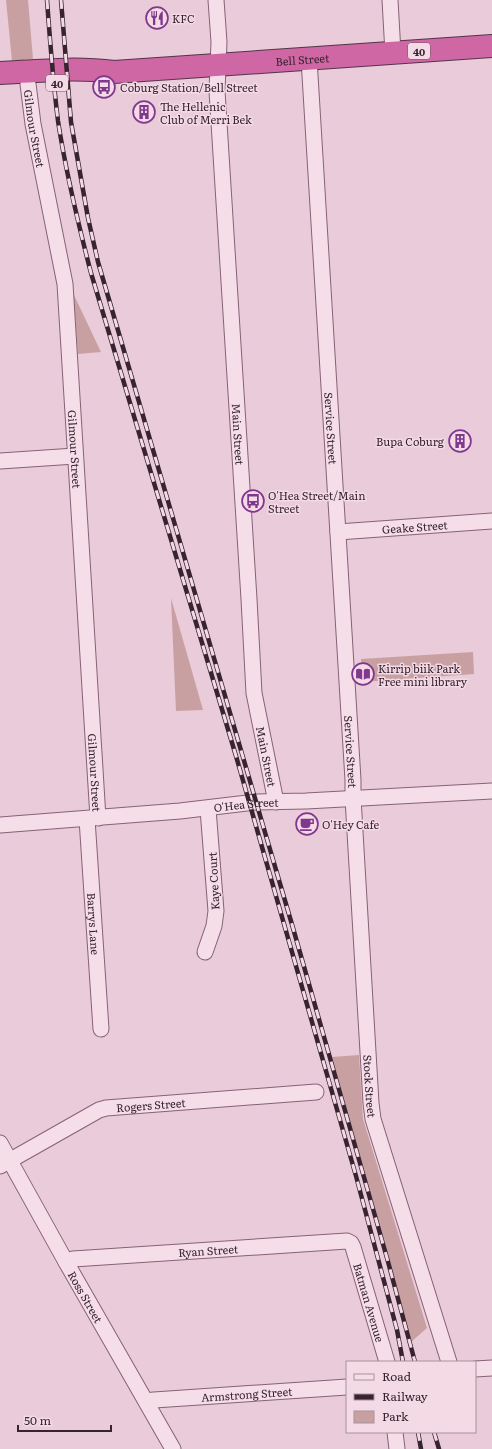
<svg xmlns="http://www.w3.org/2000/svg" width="492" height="1449" font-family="Literata,serif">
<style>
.green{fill:#c8a0a1}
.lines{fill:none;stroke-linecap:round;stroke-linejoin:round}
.minor-casing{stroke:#866178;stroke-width:17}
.highway-casing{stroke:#54344a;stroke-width:24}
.minor{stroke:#f6dee9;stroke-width:15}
.highway{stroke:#cf67a5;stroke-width:22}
.rail-casing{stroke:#382331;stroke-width:4.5}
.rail{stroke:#f3dae5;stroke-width:3;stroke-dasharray:9;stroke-linecap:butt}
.labels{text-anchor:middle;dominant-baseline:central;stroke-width:3;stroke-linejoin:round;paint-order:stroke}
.shield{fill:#f3dae5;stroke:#705a67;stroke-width:1}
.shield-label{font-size:10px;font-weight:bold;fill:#382331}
.poi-label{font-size:11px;fill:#382331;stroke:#f3dae5;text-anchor:start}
.street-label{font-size:11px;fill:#382331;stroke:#f3dae5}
</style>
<rect width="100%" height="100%" fill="#eacbd9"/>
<path class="green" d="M6 0H28L33 59 12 61Z
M73 293 101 352 78 354Z
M171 598 203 710 176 711Z
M473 652 474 674 362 682 361 659Z
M359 1055 363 1119 427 1328 411 1342 332 1057Z"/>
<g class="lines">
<g class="minor-casing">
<g id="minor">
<path id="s1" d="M216 0 219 42 217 91 249 599 254 693 276 802"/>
<path d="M390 0 393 53"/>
<path id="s2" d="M309 59 353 780V798L371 1103 373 1119 378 1135 449 1362"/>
<path id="s3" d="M28 84 33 124 65 284 98 818"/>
<path d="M0 461 75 456"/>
<path id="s4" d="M338 532 492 521"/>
<path id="s5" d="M87 819 101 1029"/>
<path id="s6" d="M0 825 180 811 256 802 306 801 492 791"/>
<path d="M205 952 214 926 216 911 208 809"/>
<path id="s7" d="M0 1143 66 1262 173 1449"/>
<path id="s8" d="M0 1166 99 1110 106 1108 316 1092"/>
<path id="s9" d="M66 1262 73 1259 347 1241 351 1243 353 1247 387 1362"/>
<path d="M475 1369 492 1368"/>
<path id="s10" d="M146 1401 154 1400 347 1387"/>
<path d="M395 1432 397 1449"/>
</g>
</g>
<g class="highway-casing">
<g id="highway">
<path id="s11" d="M0 73C38 71 76 67 114 72L492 46"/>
</g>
</g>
<use href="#minor" class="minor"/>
<use href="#highway" class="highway"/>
<g class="rail-casing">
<path id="rail" d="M47 0C50 41 53 81 58 121 66 173 78 223 91 273L236 756 356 1176 397 1330 403 1362
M61 0 71 122 88 218 98 262 293 928 387 1258 415 1362
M418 1432 421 1449
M434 1432 439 1449"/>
</g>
<use href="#rail" class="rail"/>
</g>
<defs>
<g id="restaurant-ring" transform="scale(1.15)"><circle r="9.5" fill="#f3dae5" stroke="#80388e" stroke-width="1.5"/><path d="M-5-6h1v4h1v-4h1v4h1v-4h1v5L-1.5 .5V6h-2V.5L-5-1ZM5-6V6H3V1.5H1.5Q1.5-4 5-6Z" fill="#80388e"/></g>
<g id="bus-ring" transform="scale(1.15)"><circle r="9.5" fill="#f3dae5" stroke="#80388e" stroke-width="1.5"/><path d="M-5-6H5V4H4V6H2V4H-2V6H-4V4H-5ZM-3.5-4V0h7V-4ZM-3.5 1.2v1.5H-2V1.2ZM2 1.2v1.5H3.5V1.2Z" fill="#80388e"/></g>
<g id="building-ring" transform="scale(1.15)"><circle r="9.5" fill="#f3dae5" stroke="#80388e" stroke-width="1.5"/><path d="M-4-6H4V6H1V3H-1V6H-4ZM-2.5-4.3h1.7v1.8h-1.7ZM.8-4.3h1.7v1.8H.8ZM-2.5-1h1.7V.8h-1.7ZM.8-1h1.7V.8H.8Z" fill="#80388e"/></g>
<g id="library-ring" transform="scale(1.15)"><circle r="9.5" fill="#f3dae5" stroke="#80388e" stroke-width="1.5"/><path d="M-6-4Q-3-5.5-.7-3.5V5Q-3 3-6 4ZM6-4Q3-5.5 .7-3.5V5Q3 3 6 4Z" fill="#80388e"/></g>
<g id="cafe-ring" transform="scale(1.15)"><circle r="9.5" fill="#f3dae5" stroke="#80388e" stroke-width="1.5"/><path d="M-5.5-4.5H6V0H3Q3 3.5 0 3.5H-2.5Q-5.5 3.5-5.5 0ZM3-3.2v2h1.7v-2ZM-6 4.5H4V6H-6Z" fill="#80388e"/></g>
</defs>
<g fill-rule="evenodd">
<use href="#restaurant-ring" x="157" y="18"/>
<use href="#bus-ring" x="104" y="87"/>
<use href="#building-ring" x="144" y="112"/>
<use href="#building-ring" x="460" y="441"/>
<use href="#bus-ring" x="253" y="501"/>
<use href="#library-ring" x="363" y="674"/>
<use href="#cafe-ring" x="307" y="824"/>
</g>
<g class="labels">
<g class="shield">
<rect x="408" y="43" width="22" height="16" rx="3"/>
<rect x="46" y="75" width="22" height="16" rx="3"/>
</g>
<g class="shield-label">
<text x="419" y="51">40</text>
<text x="57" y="83">40</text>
</g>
<g class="poi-label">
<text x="172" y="18">KFC</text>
<text x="120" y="87">Coburg Station/Bell Street</text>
<text x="160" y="106">The Hellenic<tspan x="160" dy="13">Club of Merri Bek</tspan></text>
<text x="444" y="441" text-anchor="end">Bupa Coburg</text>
<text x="268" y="495">O'Hea Street/Main<tspan x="268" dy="13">Street</tspan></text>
<text x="378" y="668">Kirrip biik Park<tspan x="378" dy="13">Free mini library</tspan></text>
<text x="322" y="824">O'Hey Cafe</text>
</g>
<g class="street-label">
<text stroke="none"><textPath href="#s11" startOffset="303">Bell Street</textPath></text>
<text stroke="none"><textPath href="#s3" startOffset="45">Gilmour Street</textPath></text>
<text stroke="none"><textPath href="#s2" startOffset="370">Service Street</textPath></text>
<text stroke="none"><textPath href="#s1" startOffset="435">Main Street</textPath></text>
<text stroke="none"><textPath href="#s3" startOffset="369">Gilmour Street</textPath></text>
<text stroke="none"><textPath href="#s4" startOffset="77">Geake Street</textPath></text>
<text stroke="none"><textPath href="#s2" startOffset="694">Service Street</textPath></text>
<text stroke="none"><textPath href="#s1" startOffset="759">Main Street</textPath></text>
<text stroke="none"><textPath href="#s3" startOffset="693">Gilmour Street</textPath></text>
<text stroke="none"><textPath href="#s6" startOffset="247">O'Hea Street</textPath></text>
<text transform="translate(213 881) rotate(-93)">Kaye Court</text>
<text stroke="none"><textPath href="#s5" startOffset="105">Barrys Lane</textPath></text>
<text stroke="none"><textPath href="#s2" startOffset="1029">Stock Street</textPath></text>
<text stroke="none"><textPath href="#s8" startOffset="166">Rogers Street</textPath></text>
<text stroke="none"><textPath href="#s9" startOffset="143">Ryan Street</textPath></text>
<text stroke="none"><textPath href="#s7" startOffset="176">Ross Street</textPath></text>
<text stroke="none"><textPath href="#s9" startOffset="349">Batman Avenue</textPath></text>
<text stroke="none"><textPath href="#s10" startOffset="101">Armstrong Street</textPath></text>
</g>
</g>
<rect x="346" y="1361" width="130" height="72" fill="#f3dae5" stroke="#a8919d"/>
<rect x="354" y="1374" width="20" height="6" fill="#f6dee9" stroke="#a8919d"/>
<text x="382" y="1381" font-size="12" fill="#382331">Road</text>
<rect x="354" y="1394" width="20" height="6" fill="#382331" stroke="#a8919d"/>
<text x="382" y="1401" font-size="12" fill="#382331">Railway</text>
<rect x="354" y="1411" width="20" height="12" fill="#c8a0a1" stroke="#a8919d"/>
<text x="382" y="1421" font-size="12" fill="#382331">Park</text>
<path d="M18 1425v6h93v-6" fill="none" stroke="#382331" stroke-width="2"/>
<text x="24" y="1425" font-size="12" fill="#382331" stroke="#f3dae5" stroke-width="3" paint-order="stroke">50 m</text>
</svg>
